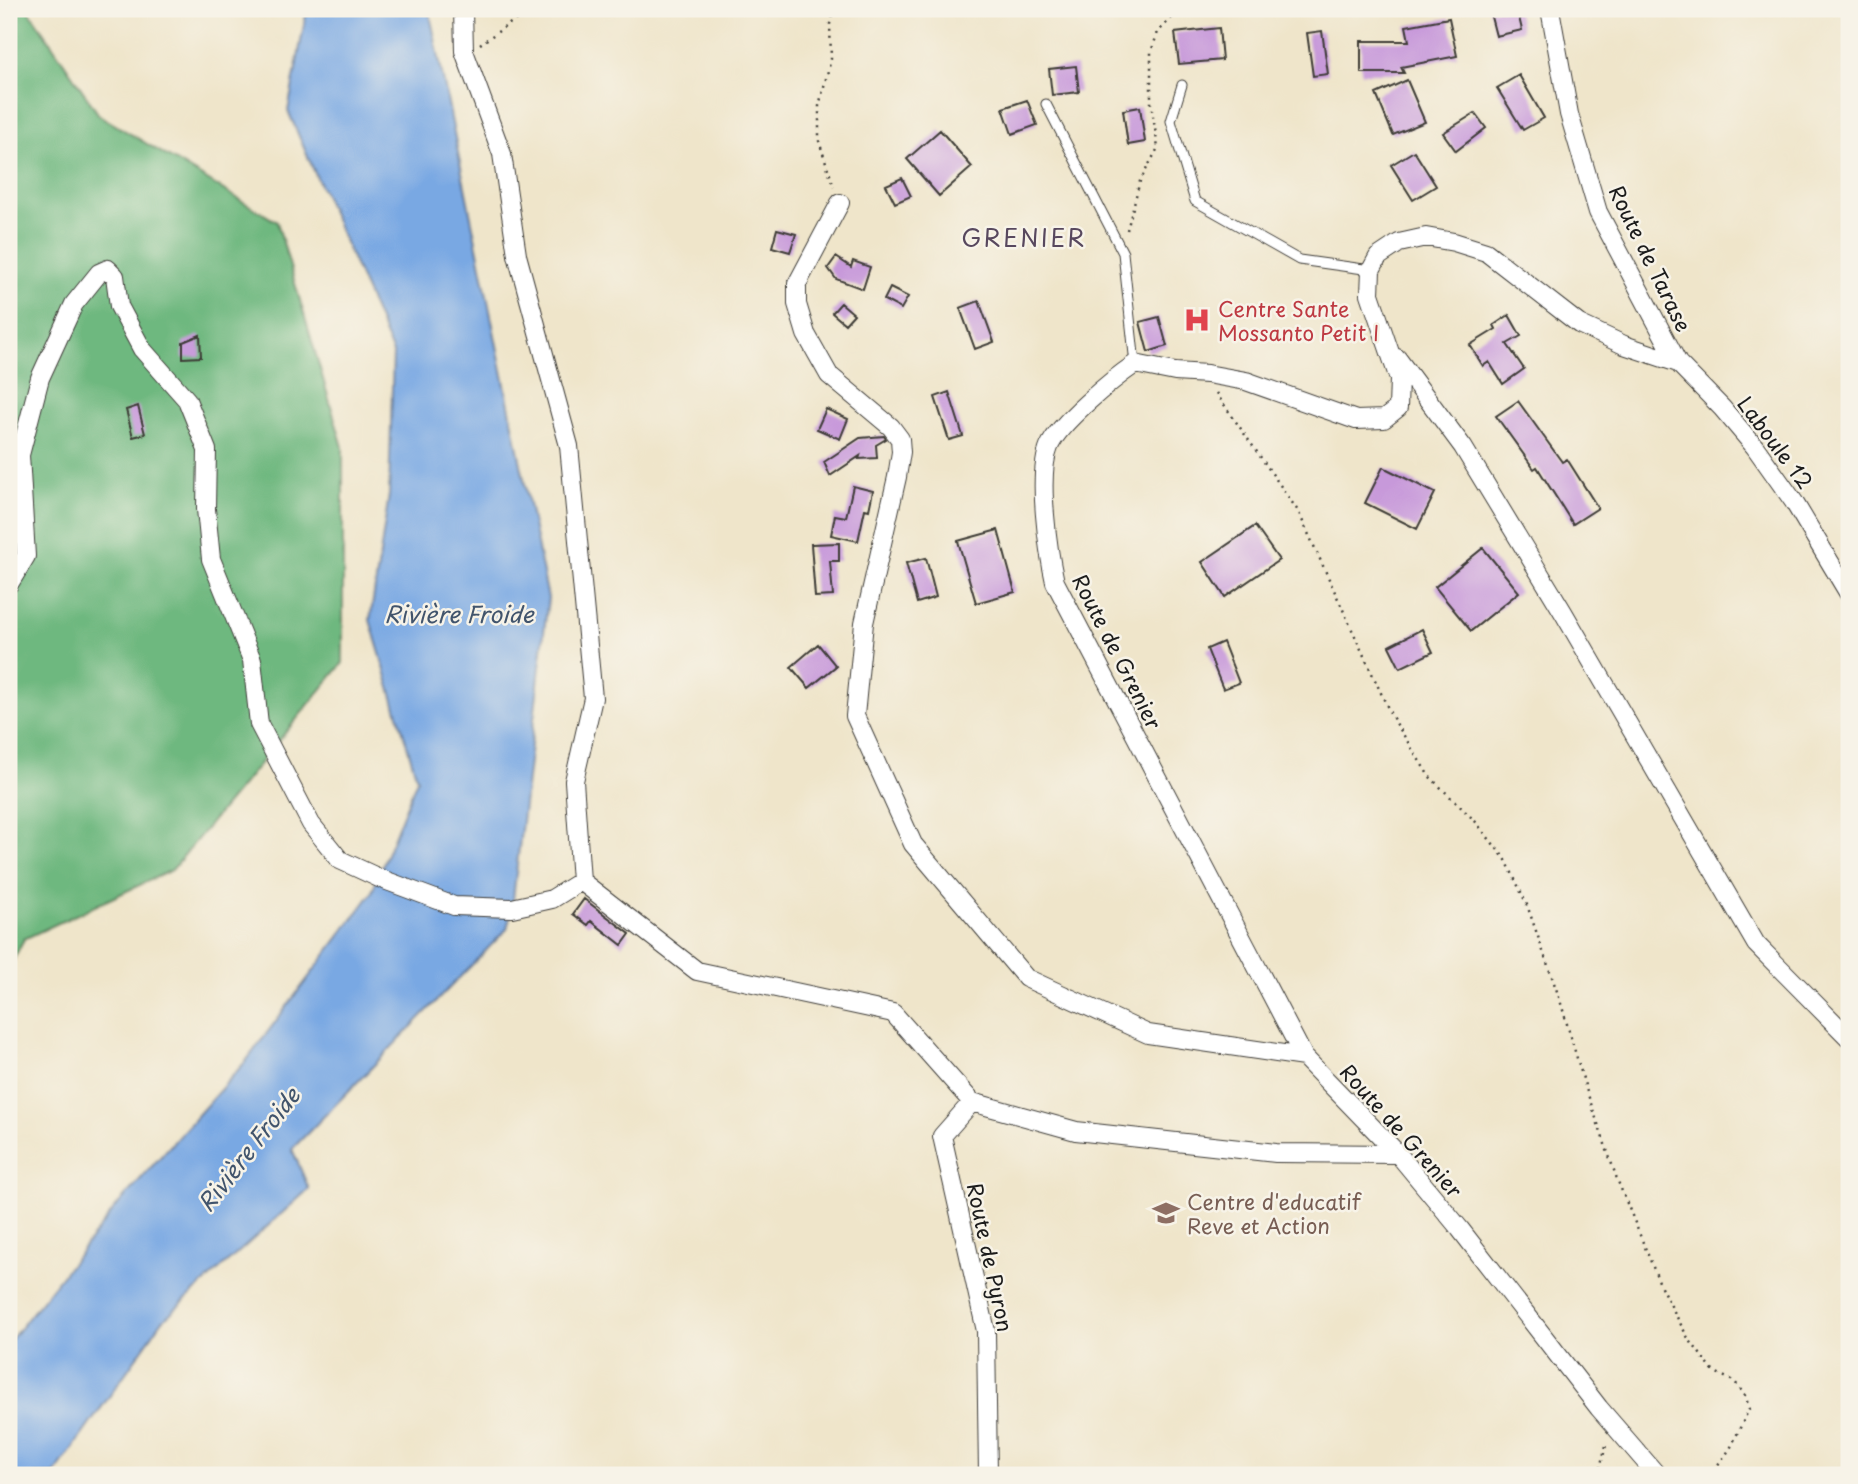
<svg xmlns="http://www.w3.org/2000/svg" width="1858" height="1484" font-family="'Playpen Sans',sans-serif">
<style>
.forest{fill:#6eb87f;stroke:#456a4e;stroke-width:2}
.water{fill:#79a8e3;stroke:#4a6280;stroke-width:2}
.building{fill:#c799da}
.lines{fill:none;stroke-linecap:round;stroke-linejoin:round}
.lane-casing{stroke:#3c3a36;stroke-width:11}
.street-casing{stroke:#3c3a36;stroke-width:20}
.path{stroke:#3c3a36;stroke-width:2.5;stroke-dasharray:2 5;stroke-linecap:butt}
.lane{stroke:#fff;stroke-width:9}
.street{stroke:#fff;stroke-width:18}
.labels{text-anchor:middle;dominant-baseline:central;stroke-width:5;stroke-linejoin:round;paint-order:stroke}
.street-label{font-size:21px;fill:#1c1c1c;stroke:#f7f3e8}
.health-label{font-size:21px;fill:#be3a42;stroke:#f7f3e8;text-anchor:start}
.education-label{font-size:21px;fill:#785e54;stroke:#f7f3e8;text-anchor:start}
.water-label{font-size:23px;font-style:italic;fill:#41546c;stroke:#f7f3e8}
.quarter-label{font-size:24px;letter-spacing:2px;fill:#58485e;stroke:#f7f3e8}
</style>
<rect width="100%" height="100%" fill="#f7f3e8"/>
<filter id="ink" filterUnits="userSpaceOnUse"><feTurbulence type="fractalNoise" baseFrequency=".0143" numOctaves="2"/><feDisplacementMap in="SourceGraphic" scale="14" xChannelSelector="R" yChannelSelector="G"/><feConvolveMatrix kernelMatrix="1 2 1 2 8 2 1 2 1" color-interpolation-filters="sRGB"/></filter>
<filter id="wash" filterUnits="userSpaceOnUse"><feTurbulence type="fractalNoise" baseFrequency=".00686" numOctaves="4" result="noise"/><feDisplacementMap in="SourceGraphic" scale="28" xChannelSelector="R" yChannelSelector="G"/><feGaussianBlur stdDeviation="1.57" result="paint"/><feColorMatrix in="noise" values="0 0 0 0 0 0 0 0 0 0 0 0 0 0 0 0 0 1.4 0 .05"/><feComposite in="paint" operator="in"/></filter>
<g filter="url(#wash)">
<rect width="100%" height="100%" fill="#efe5ca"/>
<path class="forest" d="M9 9H28L99 115 277 222 343 447V663L172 870 24 939 9 968Z"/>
<path class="water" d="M307 9H429L548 598 512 908 507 929 292 1149 309 1189 163 1320 54 1475H9V1342L121 1201 246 1061 371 894 417 779 370 620 389 495 393 353 288 111Z"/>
<g id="blocks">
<path class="building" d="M1489 9H1517L1522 30 1496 36Z
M1449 18 1457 56 1401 67 1404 73H1361V41H1409L1406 26Z
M1219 28 1222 60 1179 64 1175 33Z
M1322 31 1328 74 1313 76 1307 33Z
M1076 66 1079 92 1052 95 1049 69Z
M1519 75 1544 118 1523 130 1497 88Z
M1407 80 1425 122 1393 135 1376 94Z
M1027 100 1037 125 1012 134 1003 108Z
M1140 107 1145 142 1128 145 1123 110Z
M1475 113 1486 128 1456 151 1443 133Z
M940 130 972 167 939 196 907 159Z
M1414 151 1436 186 1413 200 1391 165Z
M902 178 911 196 895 203 886 185Z
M777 229 796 234 790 252 772 247Z
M836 257 851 267 853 261 870 267 863 289 836 279 828 268Z
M890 288 908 297 901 309 884 300Z
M979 301 994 342 975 349 960 308Z
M841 303 854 314 845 324 832 313Z
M1509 315 1521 336 1507 344 1524 369 1503 384 1489 362 1483 366 1470 345 1496 329 1494 325Z
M1159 317 1167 346 1148 352 1140 322Z
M200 335 201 357 183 358V342Z
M949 392 963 436 949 440 935 397Z
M1518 401 1562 462 1567 459 1598 508 1573 524 1537 467 1534 469 1496 416Z
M138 406 145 434 133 437 126 410Z
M826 409 848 419 840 439 817 429Z
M884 436 886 439 876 445 877 458 859 459 860 456 830 476 824 462 860 438Z
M1383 467 1435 493 1417 529 1365 503Z
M853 486 873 491 869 510 865 509 858 541 831 535 835 515 846 517Z
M1255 526 1279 560 1225 597 1202 562Z
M998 530 1015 592 976 603 958 541Z
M839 543V561H830L833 596 815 597 811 544Z
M1483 548 1519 592 1471 631 1435 587Z
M926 558 936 597 917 603 906 563Z
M1422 629 1433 652 1400 668 1389 646Z
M1223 642 1239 683 1223 689 1207 649Z
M818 644 836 666 809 688 791 667Z
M584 899 630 934 622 945 591 921 588 925 573 914Z"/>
</g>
</g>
<g filter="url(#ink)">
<use href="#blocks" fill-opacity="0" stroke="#3c3a36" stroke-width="2"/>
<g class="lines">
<g class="lane-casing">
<path id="lane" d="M1182 85 1171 121 1195 201 1299 260 1371 270
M1046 104 1123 253 1135 364"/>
</g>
<g class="street-casing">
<path id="street" d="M463 9 464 51 502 154 517 255 569 446 593 698 574 781 581 881
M1550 9 1569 114 1598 212 1678 363 1722 408 1755 447 1794 502 1849 594
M840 203 797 284V304L806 334 829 375 891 427 900 439 901 452 897 477 864 623 855 716 913 844 1026 978 1148 1034 1304 1057
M1397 358 1463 447 1563 612 1756 944 1849 1038
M9 584 26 556 20 455 40 378 74 304 99 273 108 269 115 276 119 306 142 349 187 400 207 450 206 509 211 559 252 660 259 724 311 824 340 860 379 878 454 906 512 908 552 899 581 881 697 971 893 1013 972 1102 1076 1131 1276 1153 1398 1154
M972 1102 942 1136 986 1331 988 1475
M1657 1475 1599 1408 1460 1229 1398 1154 1304 1057 1055 582C1048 551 1037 476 1049 447 1059 423 1113 379 1135 364L1175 372 1207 374 1246 381 1356 420 1384 419 1398 408 1399 379 1370 294 1371 270 1378 257 1399 243 1426 237 1454 242 1486 252 1579 324 1624 345 1678 363"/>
</g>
<path class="path" d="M833 9 830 24 831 59 819 106V141L834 187
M480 44 531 9
M1127 230 1140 181 1158 148 1151 103V52L1158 32 1180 9
M1216 393 1298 511 1391 715 1429 776 1475 821 1506 860 1527 905 1560 1000 1586 1089 1617 1179 1662 1289 1688 1338 1713 1371 1735 1382 1746 1397 1749 1409 1730 1449 1710 1475
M1598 1475 1607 1442"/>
<use href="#lane" class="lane"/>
<use href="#street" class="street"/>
</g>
</g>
<defs>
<g id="hospital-bare" transform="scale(2.1)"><path d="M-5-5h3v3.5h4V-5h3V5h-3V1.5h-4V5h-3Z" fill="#e0444e" stroke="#f7f3e8" stroke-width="2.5" paint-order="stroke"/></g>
<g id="school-bare" transform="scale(2.1)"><path d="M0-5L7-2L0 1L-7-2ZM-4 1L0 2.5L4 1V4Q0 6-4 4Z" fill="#8d6e63" stroke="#f7f3e8" stroke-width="2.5" paint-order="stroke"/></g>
</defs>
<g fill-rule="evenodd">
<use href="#hospital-bare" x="1197" y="320"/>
<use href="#school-bare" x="1166" y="1213"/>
</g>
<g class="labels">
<g class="street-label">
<text transform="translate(1651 258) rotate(64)">Route de Tarase</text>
<text transform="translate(1776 442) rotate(53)">Laboule 12</text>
<text transform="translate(1118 651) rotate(63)">Route de Grenier</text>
<text transform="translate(1402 1130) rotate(48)">Route de Grenier</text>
<text transform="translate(991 1257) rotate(78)">Route de Pyron</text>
</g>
<g class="health-label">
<text x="1218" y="308">Centre Sante<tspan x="1218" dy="24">Mossanto Petit I</tspan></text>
</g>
<g class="education-label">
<text x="1187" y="1201">Centre d'educatif<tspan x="1187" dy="24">Reve et Action</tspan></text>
</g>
<g class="water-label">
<text x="459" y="613">Rivière Froide</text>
<text transform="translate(248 1149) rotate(-52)">Rivière Froide</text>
</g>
<g class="quarter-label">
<text x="1024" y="237">GRENIER</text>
</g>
</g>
<rect width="1858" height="1484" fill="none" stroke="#f7f3e8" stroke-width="35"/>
</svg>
